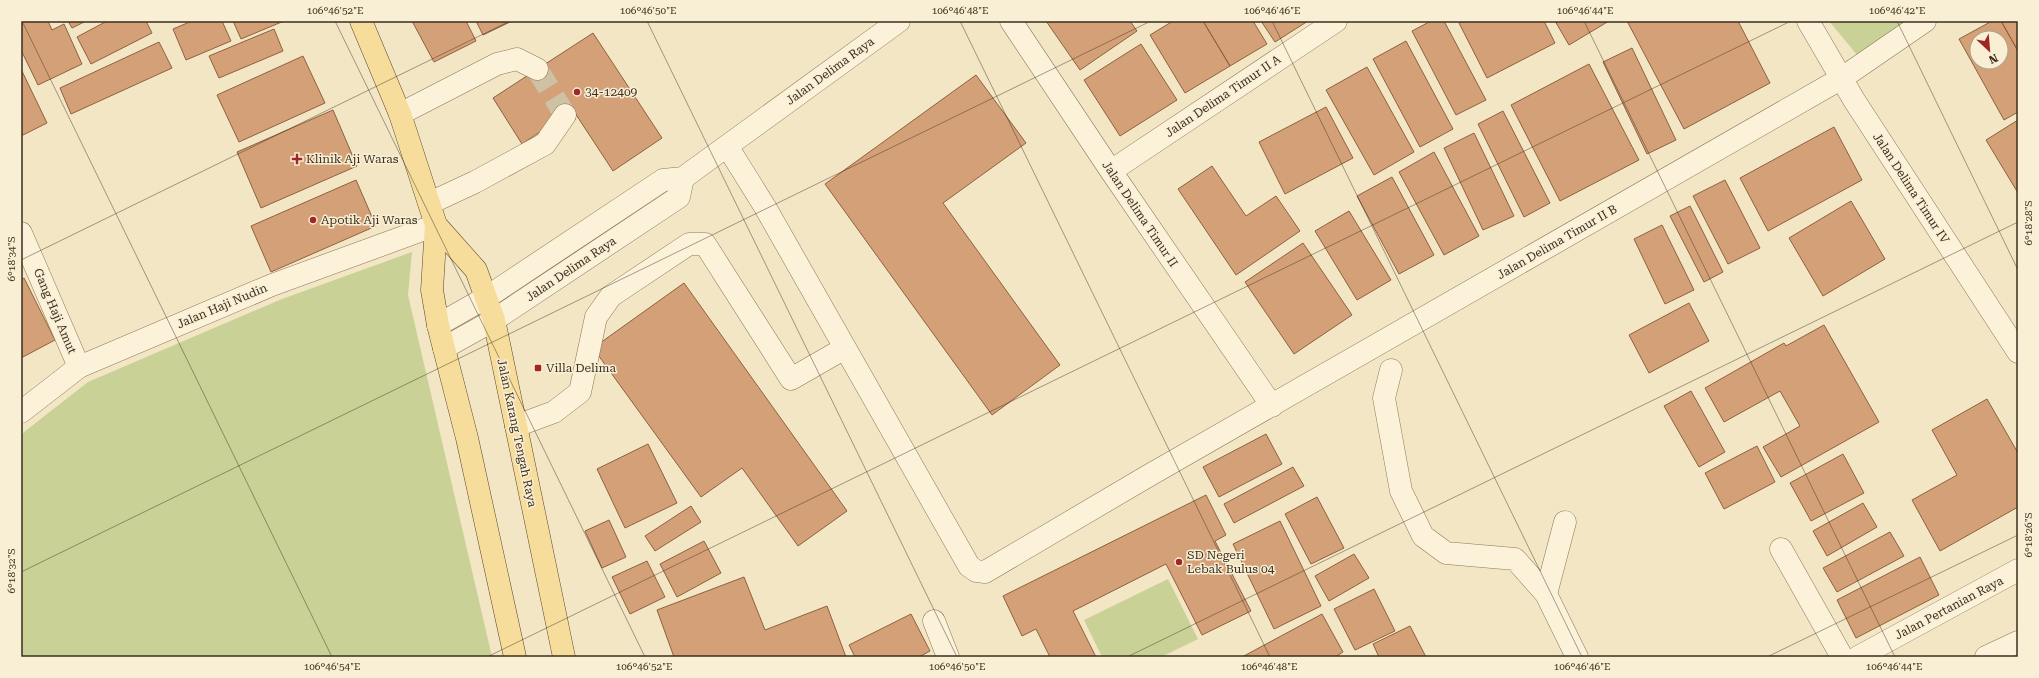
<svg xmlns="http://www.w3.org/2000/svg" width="2039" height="678" font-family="'Roboto Serif',serif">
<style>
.green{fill:#c9d197}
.building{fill:#d3a078;stroke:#90603d;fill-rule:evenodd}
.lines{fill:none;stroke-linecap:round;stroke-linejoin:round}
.minor-tunnel{stroke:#cec1a4;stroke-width:22;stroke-dasharray:22 11;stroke-linecap:butt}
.minor-casing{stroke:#8e7759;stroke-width:23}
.major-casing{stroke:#5c452d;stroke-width:23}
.minor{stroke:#fbf2d9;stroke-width:22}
.major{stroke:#f7dd9b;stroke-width:22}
.ticks{fill:none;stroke:#3d2e1e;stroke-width:1;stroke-opacity:0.45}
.poi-dot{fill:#a22724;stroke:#f8efd5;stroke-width:1.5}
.labels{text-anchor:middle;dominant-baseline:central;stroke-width:3;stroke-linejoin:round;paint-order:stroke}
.street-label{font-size:12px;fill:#3d2e1e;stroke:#f8efd5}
.poi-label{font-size:12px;fill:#3d2e1e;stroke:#f8efd5;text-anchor:start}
.neatline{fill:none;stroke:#3d2e1e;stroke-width:1.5}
.ticks-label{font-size:10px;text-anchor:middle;fill:#3d2e1e}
</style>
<rect width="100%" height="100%" fill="#f2e6c5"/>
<path class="green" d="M1829 21H1912L1858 56Z
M412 252 408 295 492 657H21V437L24 432 88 382 282 299Z
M1168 579 1198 639 1161 657H1102L1084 620Z"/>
<path class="building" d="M21 21H48L52 30 64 24 82 64 38 85 21 50Z
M68 21H86L72 28Z
M107 21H146L152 33 91 64 77 37Z
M192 21H222L231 41 186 60 173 29Z
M233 21H284L241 39Z
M412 21H466L476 41 434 62Z
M476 21H512L483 35Z
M1046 21H1130L1137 31 1080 70Z
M1173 21H1203L1230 66 1185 93 1150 35Z
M1203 21H1253L1267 44 1230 66Z
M1261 21H1308L1275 42Z
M1431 21H1444L1486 100 1456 115 1412 31Z
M1464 21H1544L1555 43 1487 78 1459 23Z
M1555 21H1609L1569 45Z
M1627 21H1738L1770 83 1684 129Z
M1992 21H2001L2018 51V112L2004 120 1959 39ZM1977 38H2001V62H1977Z
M2001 21H2018V51Z
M274 29 283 51 219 78 209 56Z
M593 33 662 138 613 171 573 110 522 144 493 98Z
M1406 41 1453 129 1420 147 1373 59Z
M159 42 172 68 71 114 60 88Z
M1141 44 1177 100 1120 136 1084 80Z
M1632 48 1676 140 1647 154 1603 62Z
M303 56 325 103 239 142 217 95Z
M1589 64 1639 160 1560 201 1511 105Z
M1367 67 1414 152 1374 175 1326 90Z
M21 69 47 123 21 136Z
M976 75 1026 143 943 203 1060 365 992 415 825 184Z
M1326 107 1353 158 1285 194 1259 142Z
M333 110 357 166 261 208 237 152Z
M1503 111 1550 203 1524 217 1478 124Z
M2018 120V193L1986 140Z
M1834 127 1862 180 1768 231 1740 178Z
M1474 133 1514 216 1483 230 1444 148Z
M1434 152 1479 236 1444 255 1399 172Z
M1212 166 1246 216 1276 196 1300 231 1236 275 1178 189Z
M1392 177 1434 255 1399 274 1357 196Z
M356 180 376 226 271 272 251 226Z
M1725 180 1760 248 1728 264 1693 196Z
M1851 201 1885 259 1823 296 1789 238Z
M1690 206 1723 272 1704 282 1670 216Z
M1349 211 1391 280 1357 300 1315 231Z
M1662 225 1694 290 1665 304 1634 239Z
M1303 243 1352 315 1294 354 1245 282Z
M24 278 55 340 21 358V280Z
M684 283 847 511 798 546 742 468 701 497 593 348Z
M1689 303 1709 341 1649 373 1629 335Z
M1824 325 1879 422 1781 477 1763 447 1800 426 1780 391 1724 422 1705 388 1784 343 1786 346Z
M1691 391 1725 452 1699 467 1664 406Z
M1987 399 2018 453V507L1940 551 1912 500 1957 475 1932 430Z
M1266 434 1282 464 1219 497 1203 467Z
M648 444 677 503 625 528 597 469Z
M1757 446 1775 482 1724 509 1705 473Z
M1843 454 1864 493 1811 521 1790 483Z
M1293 467 1304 486 1234 523 1224 504Z
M1206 495 1226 535 1215 541 1251 611 1202 635 1166 564 1073 611 1096 657H1050L1036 629 1022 636 1003 596Z
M1317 497 1344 548 1311 564 1285 514Z
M1863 503 1877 527 1827 556 1813 531Z
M691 506 701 522 655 551 645 536Z
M609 520 626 557 602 568 585 531Z
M1280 521 1321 606 1274 629 1233 544Z
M1890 532 1904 556 1837 592 1823 568Z
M704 541 721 573 677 597 660 564Z
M1354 554 1369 578 1329 601 1315 576Z
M1920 557 1939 595 1856 638 1837 600Z
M647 561 665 597 630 614 612 577Z
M744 577 765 630 827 606 846 657H674L657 610Z
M1374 589 1395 631 1355 650 1334 609Z
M911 614 930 651 919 657H855L849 645Z
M1322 614 1343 652 1335 657H1242Z
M1410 626 1426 657H1379L1373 644Z"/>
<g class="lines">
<path class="minor-tunnel" d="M537 69 565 115"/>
<g class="minor-casing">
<path id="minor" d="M1011 21 1111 171 1272 406
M1808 21 1854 100 2018 352
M400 114 497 64 517 59 537 69
M727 146 765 207 969 566 976 571 985 572 1148 476 1842 78 1925 21
M1111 171 1336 21
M430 203 475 182 545 144 565 115
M21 233 79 367
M438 325 487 297 663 180 683 178 899 21
M444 348 494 320 679 197 683 178
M1391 370 1384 398 1401 491 1423 536 1446 553 1515 559 1546 594
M21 412 79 367 272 285 436 225
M516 426 554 412 580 392 596 317 611 296 689 244H705L791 379 845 348
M1565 522 1546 594 1577 657
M1781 549 1842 657
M934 621 948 657
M1858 657 2018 570
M1986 657 2018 642"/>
</g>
<g class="major-casing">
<path id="major" d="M361 21 400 114 436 225 432 290 438 325 467 438 515 657
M436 225 476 270 494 320 564 657"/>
</g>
<use href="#minor" class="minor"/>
<use href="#major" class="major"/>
</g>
<path class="ticks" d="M22 21 332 657M335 21 645 657M647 21 957 657M960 21 1270 657M1272 21 1582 657M1584 21 1895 657M1897 21 2018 270M21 260 510 21M21 572 1151 21M487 657 1791 21M1127 657 2018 222M1767 657 2018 535"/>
<g class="poi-dot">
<circle cx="577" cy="92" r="4"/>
<path d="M295 153h4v4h4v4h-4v4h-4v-4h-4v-4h4z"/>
<circle cx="313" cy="220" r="4"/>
<rect x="534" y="364" width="8" height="8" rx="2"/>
<circle cx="1179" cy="562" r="4"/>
</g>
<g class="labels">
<g class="street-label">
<text transform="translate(830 71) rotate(-36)">Jalan Delima Raya</text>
<text transform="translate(1223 96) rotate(-34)">Jalan Delima Timur II A</text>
<text transform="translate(1911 188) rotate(57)">Jalan Delima Timur IV</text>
<text transform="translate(1140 214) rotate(56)">Jalan Delima Timur II</text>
<text transform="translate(1557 242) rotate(-30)">Jalan Delima Timur II B</text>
<text transform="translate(571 269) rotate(-34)">Jalan Delima Raya</text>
<text transform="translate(222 306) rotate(-23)">Jalan Haji Nudin</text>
<text transform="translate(55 311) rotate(67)">Gang Haji Amut</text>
<text transform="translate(517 433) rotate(78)">Jalan Karang Tengah Raya</text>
<text transform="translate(1949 608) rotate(-28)">Jalan Pertanian Raya</text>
</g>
<g class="poi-label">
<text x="585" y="92">34-12409</text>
<text x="306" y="159">Klinik Aji Waras</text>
<text x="321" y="220">Apotik Aji Waras</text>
<text x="546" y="368">Villa Delima</text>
<text x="1187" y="555">SD Negeri<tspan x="1187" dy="14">Lebak Bulus 04</tspan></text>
</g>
</g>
<rect width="2039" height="678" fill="none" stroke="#f8efd5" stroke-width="44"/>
<g transform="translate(1989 50) rotate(154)"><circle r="19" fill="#f8efd5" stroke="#ada28c"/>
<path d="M0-3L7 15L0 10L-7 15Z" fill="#a22724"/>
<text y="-6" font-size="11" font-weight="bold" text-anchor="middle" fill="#3d2e1e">N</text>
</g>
<rect x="22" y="22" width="1995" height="634" class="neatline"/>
<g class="ticks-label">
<text x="335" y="14">106°46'52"E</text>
<text x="648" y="14">106°46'50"E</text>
<text x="960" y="14">106°46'48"E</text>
<text x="1272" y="14">106°46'46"E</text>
<text x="1585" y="14">106°46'44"E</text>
<text x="1897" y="14">106°46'42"E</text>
<text transform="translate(2028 223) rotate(-90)" y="4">6°18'28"S</text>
<text transform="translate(11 259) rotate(-90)" y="4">6°18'34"S</text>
<text transform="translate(2028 535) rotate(-90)" y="4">6°18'26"S</text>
<text transform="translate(11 571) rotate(-90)" y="4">6°18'32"S</text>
<text x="332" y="670">106°46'54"E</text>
<text x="644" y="670">106°46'52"E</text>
<text x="957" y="670">106°46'50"E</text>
<text x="1269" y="670">106°46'48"E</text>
<text x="1582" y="670">106°46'46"E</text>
<text x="1894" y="670">106°46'44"E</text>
</g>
</svg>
